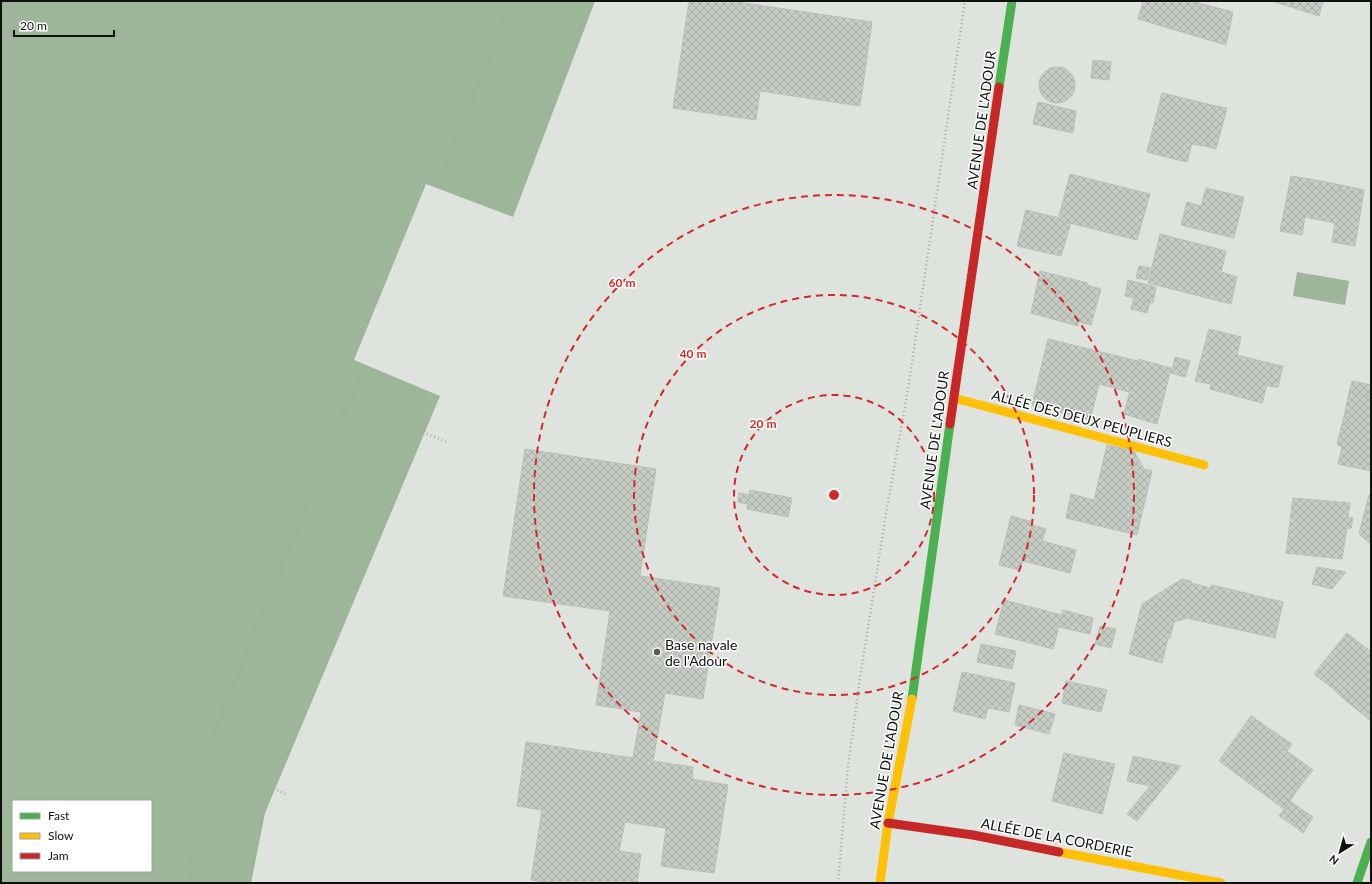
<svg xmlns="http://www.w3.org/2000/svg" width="1372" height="884" font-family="Lato,sans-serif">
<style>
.water{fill:#9db599;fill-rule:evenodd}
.building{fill:url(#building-cross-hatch);stroke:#babeba}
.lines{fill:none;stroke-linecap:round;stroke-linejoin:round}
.path{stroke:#a2a7a2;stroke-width:2.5;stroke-dasharray:1 3;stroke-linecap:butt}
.fast{stroke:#4caf50;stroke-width:9}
.slow{stroke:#ffc107;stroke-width:9}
.jam{stroke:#c62828;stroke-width:9}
.ring{fill:none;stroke:#d62828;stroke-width:2;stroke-dasharray:7 5}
.poi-dot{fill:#575a57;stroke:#fff;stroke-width:1.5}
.labels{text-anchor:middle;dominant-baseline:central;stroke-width:3;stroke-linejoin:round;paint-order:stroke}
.street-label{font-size:14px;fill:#0e110e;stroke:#fff}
.poi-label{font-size:14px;fill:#0e110e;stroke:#fff;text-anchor:start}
.centre{fill:#d62828;stroke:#fff;stroke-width:2}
.ring-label{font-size:12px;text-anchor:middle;font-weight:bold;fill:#d62828;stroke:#fff;stroke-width:3;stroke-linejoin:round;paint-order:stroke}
</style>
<defs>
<pattern id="building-cross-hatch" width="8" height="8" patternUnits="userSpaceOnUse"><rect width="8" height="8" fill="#c4ccc3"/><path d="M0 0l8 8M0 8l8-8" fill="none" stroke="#a7aea6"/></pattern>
</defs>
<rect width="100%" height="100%" fill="#dee3de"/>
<path class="water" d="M1 1H595L513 217 426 184 354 360 440 396 265 813 251 883H1ZM13 801H151V871H13Z
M1297 272 1349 281 1345 305 1293 296Z"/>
<path class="building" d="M689 1H731L872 22 860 106 760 91 756 120 673 108Z
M1143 1H1191L1233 12 1226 45 1138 19Z
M1272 1H1323L1319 16Z
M1093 60 1111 62 1109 80 1091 78Z
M1039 85a18 18 0 1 1 36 0a18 18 0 1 1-36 0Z
M1162 93 1216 106 1205 146 1192 144 1187 162 1178 160 1147 152Z
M1038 102 1076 111 1073 133 1033 124Z
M1216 106 1227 108 1216 149 1205 146Z
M1070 174 1150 194 1137 240 1058 220Z
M1291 176 1310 179 1308 186 1340 192 1341 185 1364 190 1355 246 1332 242 1335 223 1305 217 1302 235 1280 231Z
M1310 179 1341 185 1340 192 1308 186Z
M1206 188 1244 197 1234 238 1181 225 1187 202 1201 206Z
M1026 210 1059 218 1058 220 1071 223 1061 256 1017 246Z
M1160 234 1226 251 1221 272 1237 277 1231 304 1148 283Z
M1139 266 1150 268 1147 280 1136 278Z
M1040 271 1088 283 1087 285 1101 289 1091 325 1079 322 1078 326 1031 313Z
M1128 280 1156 287 1153 303 1125 296Z
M1134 298 1150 302 1147 313 1131 309Z
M1209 329 1241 337 1237 355 1273 364 1262 403 1210 389 1211 384 1195 381Z
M1048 339 1138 361 1129 392 1099 384 1090 420H1089L1032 405Z
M1175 357 1190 361 1185 377 1171 373Z
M1138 359 1171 368 1157 424 1124 414Z
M1273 364 1283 366 1278 387 1268 386Z
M1352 381 1371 385V397L1349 392Z
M1349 392 1371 397V471L1338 464 1342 447 1337 444 1341 428 1346 430 1350 413 1345 412Z
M1345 412 1350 413 1346 430 1341 428Z
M1107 445 1134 451 1144 469 1152 471 1137 535 1066 518 1071 494 1094 500Z
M525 449 656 469 640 576 720 588 703 699 665 693 653 761 693 767 692 779 728 785 714 873 661 866 666 828 625 822 619 851 641 854 637 883H552L531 880 542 810 517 806 526 742 633 758 641 712 596 705 610 611 503 596Z
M750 490 792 498 788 517 747 509Z
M739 493 750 495 747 504 738 502Z
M1369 495H1371L1370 543 1359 534Z
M1293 498 1350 503 1348 517 1353 518 1351 528H1347L1342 559 1286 553Z
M1011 516 1033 522 1020 570 999 565Z
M1033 525 1046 529 1042 541 1076 550 1070 573 1023 561Z
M1317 567 1346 572 1332 589 1312 584Z
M1182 579 1191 581V583L1210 588 1212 585 1283 602 1275 638 1187 618 1174 622 1170 638H1168L1162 663 1129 654 1142 604 1160 608 1159 610 1166 612 1167 609 1178 605 1181 593H1180Z
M1182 579 1180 593H1181L1178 605 1167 609 1166 612 1159 610 1160 608 1142 604Z
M1004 600 1062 615 1053 649 995 634Z
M1063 610 1093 618 1090 634 1059 627Z
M1100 626 1116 629 1111 648 1095 644Z
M1347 633 1371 652V721L1345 700 1351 693 1335 680 1331 687 1314 674Z
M981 644 1016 651 1012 669 977 662Z
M962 672 1015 683 1009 712 988 708 985 719 953 711Z
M1335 680 1351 693 1345 700 1331 687Z
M1066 681 1107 690 1101 712 1062 703Z
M1019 705 1055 714 1049 734 1015 725Z
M1251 716 1289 742 1283 749 1301 761 1291 778 1301 785 1289 802 1251 774 1246 781 1219 761Z
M1289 742 1292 744 1287 751 1283 749Z
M1064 753 1115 764 1102 814 1052 801Z
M1133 756 1181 766 1137 821 1127 814 1150 786 1127 781Z
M1301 761 1313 770 1301 785 1291 778Z
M1251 774 1289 802 1284 809 1246 781Z
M1290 801 1304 811 1294 826 1279 816Z
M1304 811 1313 817 1303 833 1294 826Z"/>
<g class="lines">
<path class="path" d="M440 178 512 1
M349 402 447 442
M203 760 286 794
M198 772 360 375
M188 883 192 861
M838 883 848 767 860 678 886 514 909 383 965 1"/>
<path class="fast" d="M999 87 1012 1
M912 699 950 424
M1357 883 1371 842"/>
<path class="slow" d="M954 398 1204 465
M1059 852 1221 883
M880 883 888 823 912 699"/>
<path class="jam" d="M950 424 999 87
M888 823 973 835 1059 852"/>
</g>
<g class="ring">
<circle cx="834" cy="495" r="100"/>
<circle cx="834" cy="495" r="200"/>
<circle cx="834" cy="495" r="300"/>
</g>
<circle class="poi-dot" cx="657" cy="652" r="4"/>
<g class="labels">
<g class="street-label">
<text transform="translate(981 120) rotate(-82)">AVENUE DE L'ADOUR</text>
<text transform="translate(1082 418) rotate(15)">ALLÉE DES DEUX PEUPLIERS</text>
<text transform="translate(934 440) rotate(-82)">AVENUE DE L'ADOUR</text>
<text transform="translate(886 760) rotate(-80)">AVENUE DE L'ADOUR</text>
<text transform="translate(1057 837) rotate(11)">ALLÉE DE LA CORDERIE</text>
</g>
<g class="poi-label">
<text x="665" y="644">Base navale<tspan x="665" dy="16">de l'Adour</tspan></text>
</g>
</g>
<circle cx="834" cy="495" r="6" class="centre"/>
<g class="ring-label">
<text x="622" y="287">60 m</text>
<text x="693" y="358">40 m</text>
<text x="763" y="428">20 m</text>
</g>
<rect width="1372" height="884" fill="none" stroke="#0e110e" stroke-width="4"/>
<rect x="12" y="800" width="140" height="72" fill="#ffffff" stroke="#9fa09f"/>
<rect x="20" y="813" width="20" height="6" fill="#4caf50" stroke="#9fa09f"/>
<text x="48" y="820" font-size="12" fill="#0e110e">Fast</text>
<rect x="20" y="833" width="20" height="6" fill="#ffc107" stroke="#9fa09f"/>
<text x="48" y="840" font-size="12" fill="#0e110e">Slow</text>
<rect x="20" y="853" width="20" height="6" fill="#c62828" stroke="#9fa09f"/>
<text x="48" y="860" font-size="12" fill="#0e110e">Jam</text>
<g transform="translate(1340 852) rotate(217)" stroke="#ffffff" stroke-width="3" paint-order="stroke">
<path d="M0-3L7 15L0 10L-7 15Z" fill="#0e110e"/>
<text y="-6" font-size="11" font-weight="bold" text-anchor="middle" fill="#0e110e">N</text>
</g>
<path d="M14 30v6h100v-6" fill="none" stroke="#0e110e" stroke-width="2"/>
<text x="20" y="30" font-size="12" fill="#0e110e" stroke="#ffffff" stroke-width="3" paint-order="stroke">20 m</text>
</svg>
